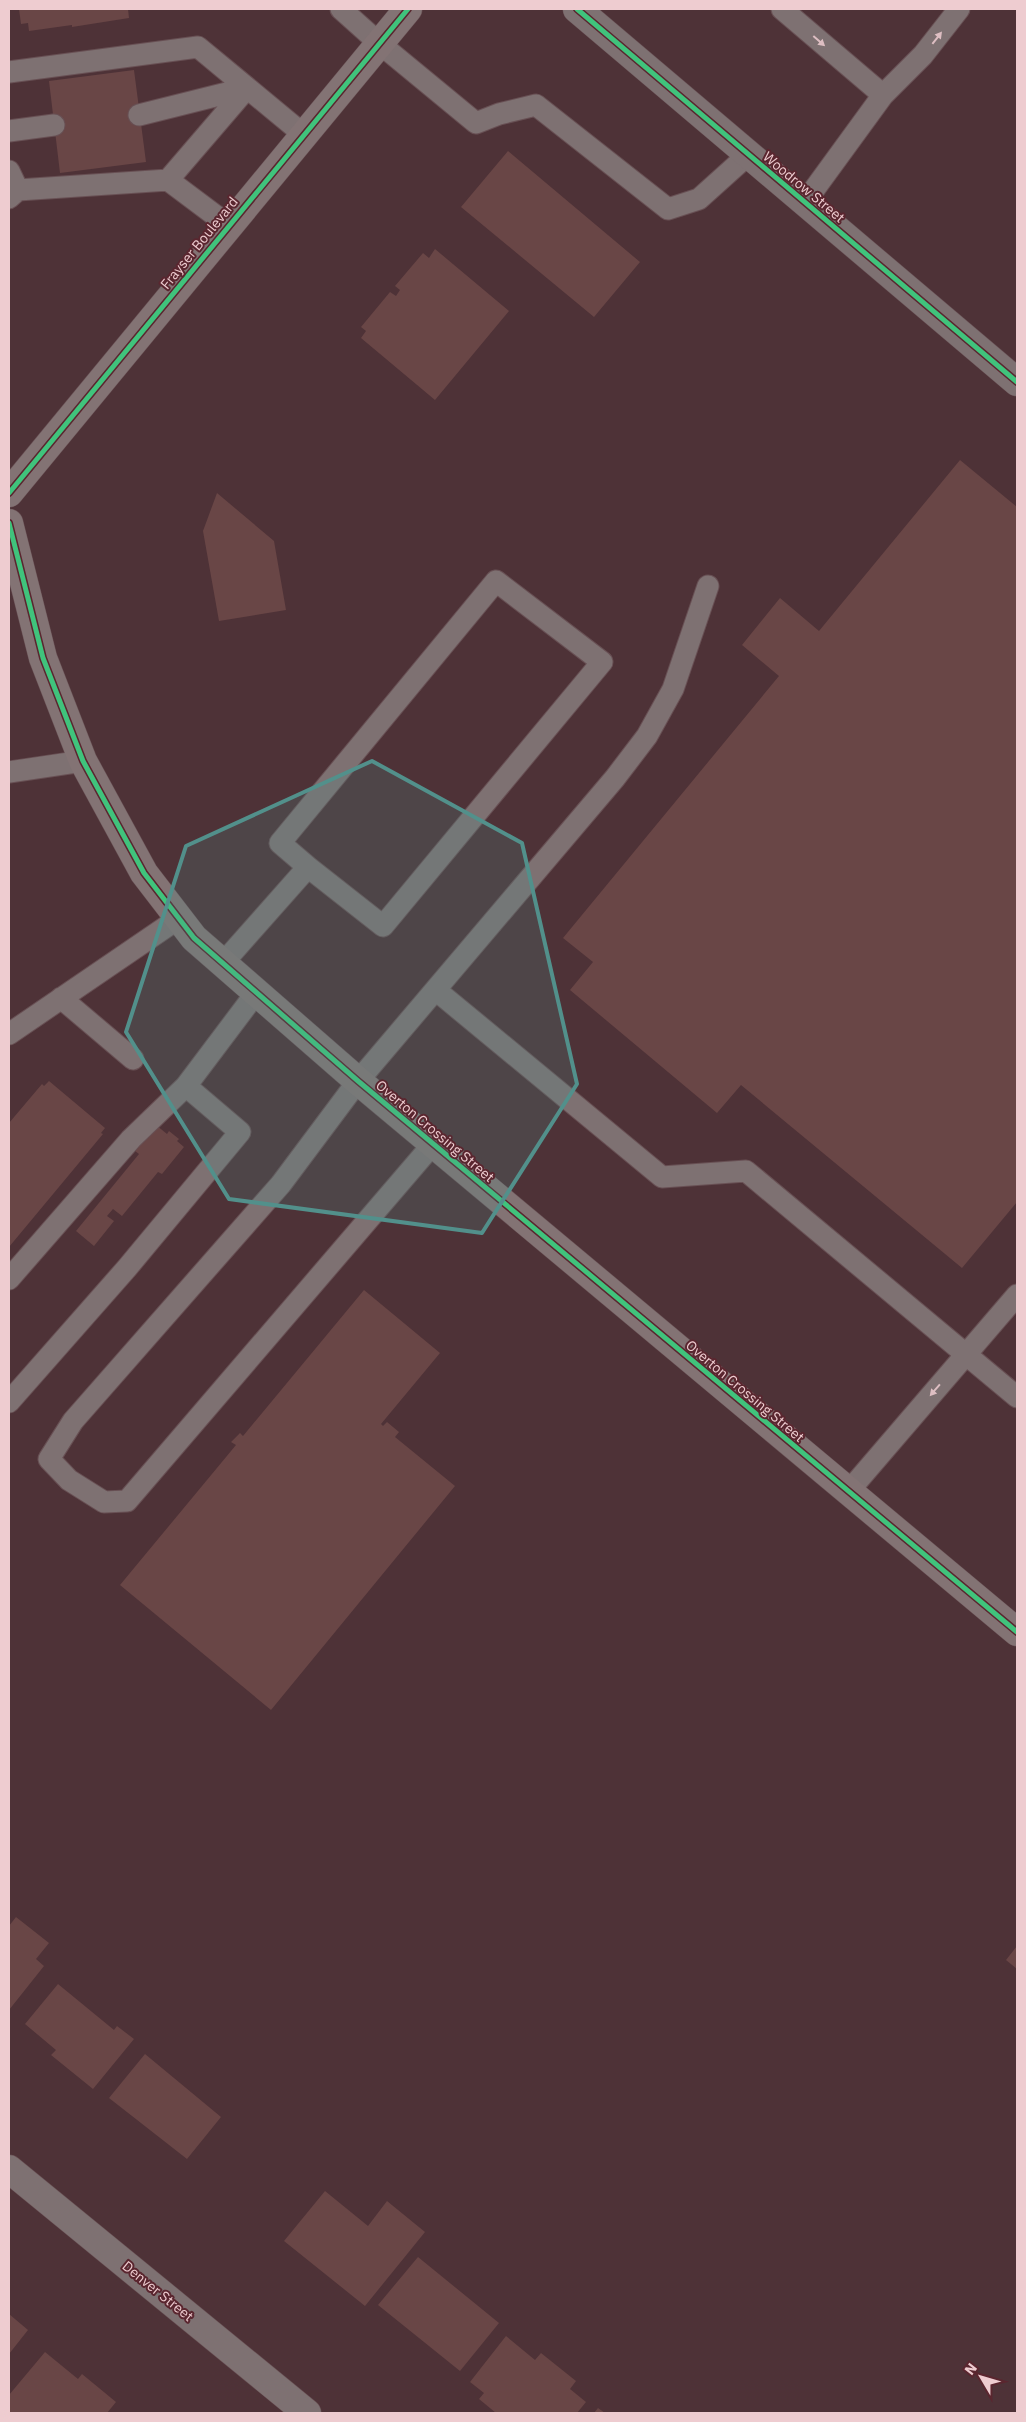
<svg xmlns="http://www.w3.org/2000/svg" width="1026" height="2422" font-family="'IBM Plex Sans',sans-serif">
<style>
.building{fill:#694646}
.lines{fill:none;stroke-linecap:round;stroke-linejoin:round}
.service-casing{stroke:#685054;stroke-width:23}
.minor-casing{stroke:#685054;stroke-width:29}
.secondary-casing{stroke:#685054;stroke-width:29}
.service{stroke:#7e7172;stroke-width:21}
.minor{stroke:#7e7172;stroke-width:28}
.secondary{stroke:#837374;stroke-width:28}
.cycleway-casing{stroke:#5a262f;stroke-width:8}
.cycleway{stroke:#40c37c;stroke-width:5}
.oneway{fill:#ddbec2}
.marked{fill:#52908b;fill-opacity:0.2;stroke:#52908b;stroke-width:4;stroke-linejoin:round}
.labels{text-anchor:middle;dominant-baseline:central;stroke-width:4;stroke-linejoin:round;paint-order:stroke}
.street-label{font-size:14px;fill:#eeccd0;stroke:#5a262f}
</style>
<rect width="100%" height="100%" fill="#4e3237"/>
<path class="building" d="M19 9H128L129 18 72 27V25L29 31 28 23 21 24Z
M134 70 146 162 60 173 49 81Z
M508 151 640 262 594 317 461 207Z
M435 249 509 311 435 400 361 338 366 331 361 327 390 292 396 296 400 290 395 286 423 253 429 258Z
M960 460 1017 507V1202L962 1268 741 1085 717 1113 570 990 593 962 563 938 779 676 742 645 780 598 819 631Z
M217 493 274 541 286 610 219 621 203 531Z
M49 1081 105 1128 101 1133 103 1134 9 1247V1123L42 1084 44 1086Z
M156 1125 167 1134 169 1131 179 1139 177 1141 184 1147 162 1174 158 1172 122 1216 113 1209 107 1216 114 1221 94 1246 76 1231 139 1154 135 1151Z
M364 1290 440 1353 381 1424 383 1426 387 1422 399 1432 395 1437 455 1486 271 1710 120 1585 236 1445 231 1442 240 1433 243 1436Z
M16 1917 49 1943 36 1959 44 1966 9 2010V1926Z
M1017 1946V1969L1006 1960Z
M58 1984 114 2030 117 2026 134 2039 93 2089 51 2055 56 2050 25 2024Z
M145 2054 221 2117 187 2159 109 2098Z
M325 2191 368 2226 387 2201 425 2232 365 2306 284 2241Z
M418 2257 499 2323 460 2371 378 2305Z
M9 2314 28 2330 9 2354Z
M506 2336 535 2360 541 2353 576 2381 570 2389 586 2402 577 2413H496L479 2399 484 2393 470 2382Z
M45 2352 78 2379 82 2374 116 2402 107 2413 9 2412V2395Z
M598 2408 605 2413H594Z"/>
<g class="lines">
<g class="service-casing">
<path id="service" d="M341 9 379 43 476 123 499 114 536 105 668 209 699 199 749 154
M782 9 883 95 923 55 959 9
M9 72 198 47 303 134
M139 115 247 88
M9 131 54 125
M9 171 18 190
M168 180 247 88
M9 198 18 190 168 180 228 225
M805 202 883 95
M9 772 83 761
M223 963 308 867 280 843 496 581 602 662 383 926 308 867
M437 991 662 1177 746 1171 1017 1397
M61 998 133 1059
M9 1034 179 918
M433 1144 127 1501 104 1502 69 1480 49 1459 73 1421 281 1184 358 1081 615 778 647 736 673 689 708 586
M9 1279 131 1139 186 1086 256 993
M9 1402 127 1268 240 1132 186 1086
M848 1492 1017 1295"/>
</g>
<g class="minor-casing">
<path id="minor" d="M577 9 1017 382
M9 2169 307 2413"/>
</g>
<g class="secondary-casing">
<path id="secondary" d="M9 493 408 9
M9 523 43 658 83 761 144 873 194 938 358 1081 1017 1632"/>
</g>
<use href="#service" class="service"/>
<use href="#minor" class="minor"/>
<use href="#secondary" class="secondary"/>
<g class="cycleway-casing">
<path id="cycleway" d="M577 9 1017 382
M9 493 408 9
M9 523 43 658 83 761 144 873 194 938 358 1081 1017 1632"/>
</g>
<use href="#cycleway" class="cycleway"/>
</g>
<defs><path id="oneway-solid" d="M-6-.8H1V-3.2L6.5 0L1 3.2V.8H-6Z" transform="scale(1.25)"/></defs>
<g class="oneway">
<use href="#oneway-solid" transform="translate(937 38) rotate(-52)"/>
<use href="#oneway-solid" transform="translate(819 41) rotate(41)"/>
<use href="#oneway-solid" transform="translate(935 1390) rotate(131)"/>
</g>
<path class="marked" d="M372 761 522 843 577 1084 482 1233 229 1199 126 1032 186 846Z"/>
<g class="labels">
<g class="street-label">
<text transform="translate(804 187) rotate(40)">Woodrow Street</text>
<text transform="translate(199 243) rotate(-51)">Frayser Boulevard</text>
<text transform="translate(435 1131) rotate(40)">Overton Crossing Street</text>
<text transform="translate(745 1391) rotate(40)">Overton Crossing Street</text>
<text transform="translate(158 2291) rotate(39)">Denver Street</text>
</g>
</g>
<rect width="1026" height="2422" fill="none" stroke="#eeccd0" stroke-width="20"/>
<g transform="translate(981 2377) rotate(308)" stroke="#5a262f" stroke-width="4" paint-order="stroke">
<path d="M0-4L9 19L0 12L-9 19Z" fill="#eeccd0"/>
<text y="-8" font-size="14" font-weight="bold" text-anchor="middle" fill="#eeccd0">N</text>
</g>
</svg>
